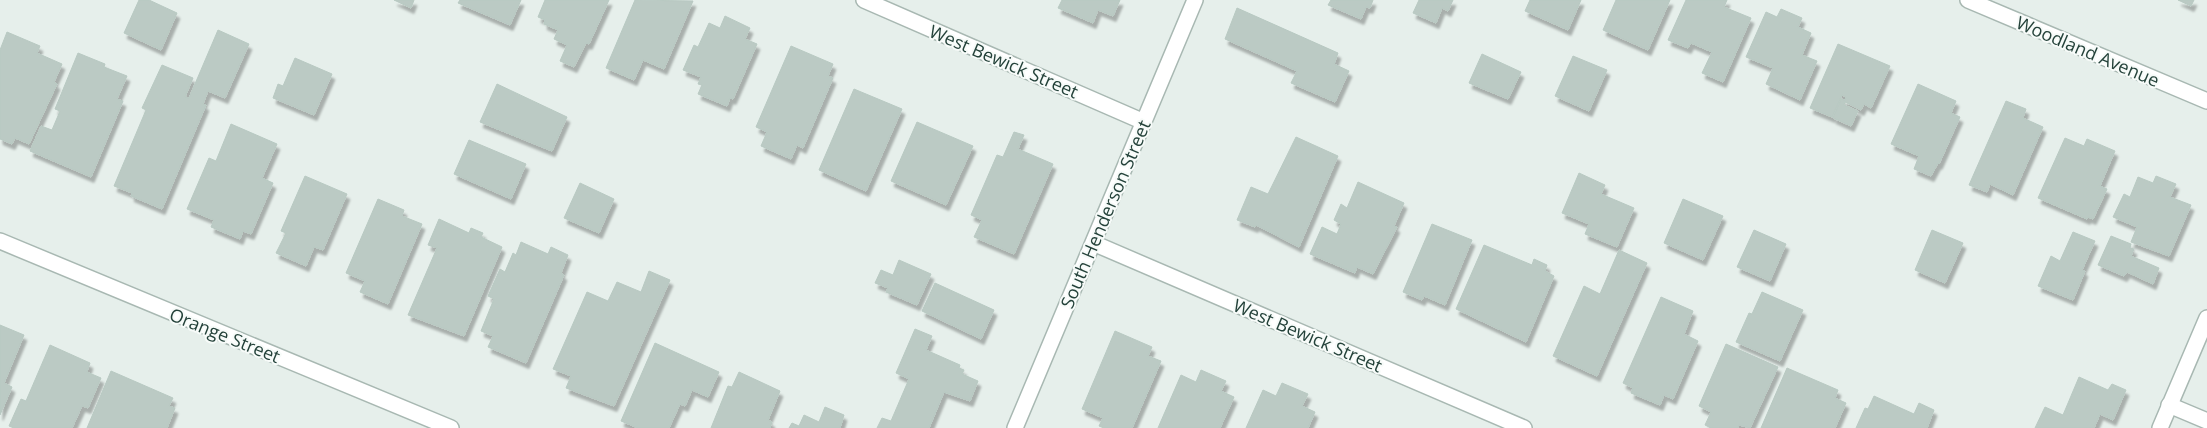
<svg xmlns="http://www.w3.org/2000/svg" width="2207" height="428" font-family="'Open Sans',sans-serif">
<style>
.building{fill:#bbcac4;stroke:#b8c9c2;filter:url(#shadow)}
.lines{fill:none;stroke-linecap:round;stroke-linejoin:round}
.service-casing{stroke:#a8b8b2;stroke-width:18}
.minor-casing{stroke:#a8b8b2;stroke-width:18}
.service{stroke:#fff;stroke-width:15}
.minor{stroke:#fff;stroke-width:15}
.labels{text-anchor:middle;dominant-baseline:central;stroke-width:4;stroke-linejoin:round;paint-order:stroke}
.street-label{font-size:18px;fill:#24423a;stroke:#f7fbf9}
</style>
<defs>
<filter id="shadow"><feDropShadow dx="3" dy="5.5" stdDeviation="1" flood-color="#0004"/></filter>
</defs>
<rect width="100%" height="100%" fill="#e6efeb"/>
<path class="building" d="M139 0H149L177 13 161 50 124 33Z
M394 0H414L411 8Z
M460 0H521L510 25 458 3Z
M545 0H609L589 44 586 43 574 67 560 61 567 45 554 39 558 30 544 24 545 20 538 17Z
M635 0 693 1 664 69 643 60 634 80 606 68Z
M1062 0H1120L1113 16 1098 10 1093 23 1058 8Z
M1331 0H1373L1370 8 1366 7 1361 19 1328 5Z
M1419 0H1453L1448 11 1442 8 1436 23 1413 13Z
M1530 0H1581L1568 30 1525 11Z
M1616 0H1670L1648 50 1603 30Z
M1686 0H1727L1724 7 1751 18 1723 82 1702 73 1712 52 1691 43 1688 48 1668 40Z
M2178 0H2194L2191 6Z
M1237 8 1338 53 1334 64 1349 71 1335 102 1291 83 1297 71 1225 39Z
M1781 9 1802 18 1798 27 1811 33 1802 55 1817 61 1800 100 1766 84 1773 68 1746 57 1766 12 1777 17Z
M725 16 750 28 745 39 757 44 733 99 730 98 727 106 698 94 702 85 698 84 701 77 683 70 694 45 698 47 709 23 720 28Z
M218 30 249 44 225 98 208 91 203 104 206 105 162 209 131 196 132 193 114 186 146 110 142 108 162 65 193 78 185 97 189 98Z
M7 32 40 46 37 53 62 64 54 82 57 84 29 144 15 138 12 144 0 139V50Z
M1838 44 1890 66 1871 108 1864 104 1861 110 1845 102 1844 105 1858 111 1851 126 1833 118 1841 99 1845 100 1846 97 1842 95 1832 117 1810 108Z
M791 46 833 64 828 76 833 78 803 148 797 145 791 159 761 146 767 132 756 127Z
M78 53 105 64 104 67 127 76 117 99 123 101 91 177 30 151 41 126 52 130 60 111 55 109Z
M1482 54 1521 72 1508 99 1469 83Z
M1573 56 1607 70 1589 111 1555 96Z
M295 58 332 74 314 115 273 98 278 84 283 86Z
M497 84 567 117 552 151 480 122Z
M1918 84 1956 101 1951 113 1960 117 1939 164 1938 163 1931 176 1914 169 1919 156 1891 144Z
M854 89 902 109 866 191 819 170Z
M2006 101 2026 109 2023 118 2043 127 2013 195 1990 184 1987 192 1969 185Z
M917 122 973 146 946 205 891 181Z
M231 124 277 144 262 178 273 183 251 234 243 231 240 239 211 227 214 220 187 209 209 158 216 161Z
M1014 132 1024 135 1018 149 1053 164 1014 254 974 237 982 220 971 215 997 155 1003 157Z
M1296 137 1338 156 1299 247 1256 225 1255 227 1237 220 1251 187 1268 194Z
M2065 138 2084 146 2087 139 2115 151 2100 186 2107 189 2093 219 2088 217 2087 219 2038 198Z
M469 140 526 164 511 199 454 174Z
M1579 173 1605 185 1601 194 1634 208 1617 247 1585 234 1589 224 1562 213Z
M305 176 347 194 323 250 314 247 306 266 276 253 286 233 281 231Z
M2156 176 2176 184 2170 197 2191 205 2169 256 2131 242 2137 227 2113 217 2124 194 2130 197 2138 177 2153 183Z
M1358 182 1404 203 1394 226 1397 227 1373 274 1357 267 1355 273 1310 254 1322 227 1337 234 1341 224 1334 220 1341 204 1347 208Z
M580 183 614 199 599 233 564 218Z
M378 199 404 210 402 216 422 224 388 304 360 292 365 281 346 273Z
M1683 199 1723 216 1703 260 1664 243Z
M439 219 469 233 471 228 483 233 481 237 502 247 464 336 408 315 437 248 428 245Z
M1432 224 1472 240 1445 305 1424 296 1422 300 1403 292Z
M1754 230 1786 244 1770 281 1737 267Z
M1932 230 1963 243 1945 283 1915 270Z
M2073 232 2095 241 2082 270 2085 271 2073 300 2038 286 2051 256 2060 261Z
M2111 236 2131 244 2130 248 2134 249 2131 256 2159 268 2153 284 2127 272 2124 276 2098 265Z
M521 242 548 254 551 247 568 255 561 273 564 275 526 363 488 347 493 336 481 331 494 299 488 296 500 269 505 272 513 253 516 255Z
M1484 245 1532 265 1534 259 1547 265 1545 271 1554 276 1526 342 1456 309Z
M1619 250 1647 263 1597 376 1553 356 1584 286 1600 294Z
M899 260 931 274 917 305 886 292 888 288 875 283 881 270 893 275Z
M649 271 670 280 614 406 566 388 571 376 553 369 587 292 608 301 617 282 641 292Z
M935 283 994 310 981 339 922 311Z
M1762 292 1803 310 1780 361 1736 342 1749 313 1752 314Z
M1661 297 1693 311 1684 334 1698 341 1673 399 1664 395 1660 405 1631 393 1633 388 1623 383Z
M0 325 24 335 4 383 12 387 0 415Z
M915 329 932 336 926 350 960 365 959 368 964 370 962 374 978 381 970 401 944 392 929 428H877L882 418 891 421 909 379 896 373Z
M1115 331 1152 347 1148 356 1161 361 1132 428H1104L1099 426 1103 418 1082 409Z
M655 343 719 372 708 397 692 390 685 406 680 404 669 428H638L621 421Z
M1726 344 1778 367 1750 428 1739 425 1738 428H1711L1705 425 1711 412 1699 406Z
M50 345 90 363 87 372 101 378 88 408 82 406 72 428H14L9 426 21 399 26 401Z
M1787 368 1838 390 1835 398 1846 403 1835 428H1761Z
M1201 370 1226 381 1221 391 1234 397 1220 428H1158L1181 375 1196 382Z
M111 371 173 398 169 406 175 408 167 428H87Z
M739 372 780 391 768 420 772 422 770 428H711L728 386 732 387Z
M2079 377 2108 390 2112 384 2126 390 2113 420 2100 414 2094 428H2035L2045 407 2063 415Z
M1282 383 1308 394 1302 406 1315 412 1308 428H1246L1263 390 1276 396Z
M1874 396 1914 414 1919 403 1934 410 1927 428H1856L1865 408 1868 409Z
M825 407 844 415 840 428H789L792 423 799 426 804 415 819 422Z"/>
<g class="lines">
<g class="service-casing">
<path id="service" d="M2169 405 2207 421"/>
</g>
<g class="minor-casing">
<path id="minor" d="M864 0 1144 122
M1968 0 2207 101
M0 241 451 428
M1093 243 1524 428
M1015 428 1195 0
M2160 428 2207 318"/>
</g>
<use href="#service" class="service"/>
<use href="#minor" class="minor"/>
</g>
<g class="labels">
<g class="street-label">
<text transform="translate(2088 51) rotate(23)">Woodland Avenue</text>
<text transform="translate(1004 61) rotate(23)">West Bewick Street</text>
<text transform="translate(1105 214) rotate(-67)">South Henderson Street</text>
<text transform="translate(225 335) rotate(22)">Orange Street</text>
<text transform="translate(1308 335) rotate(23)">West Bewick Street</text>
</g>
</g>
</svg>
